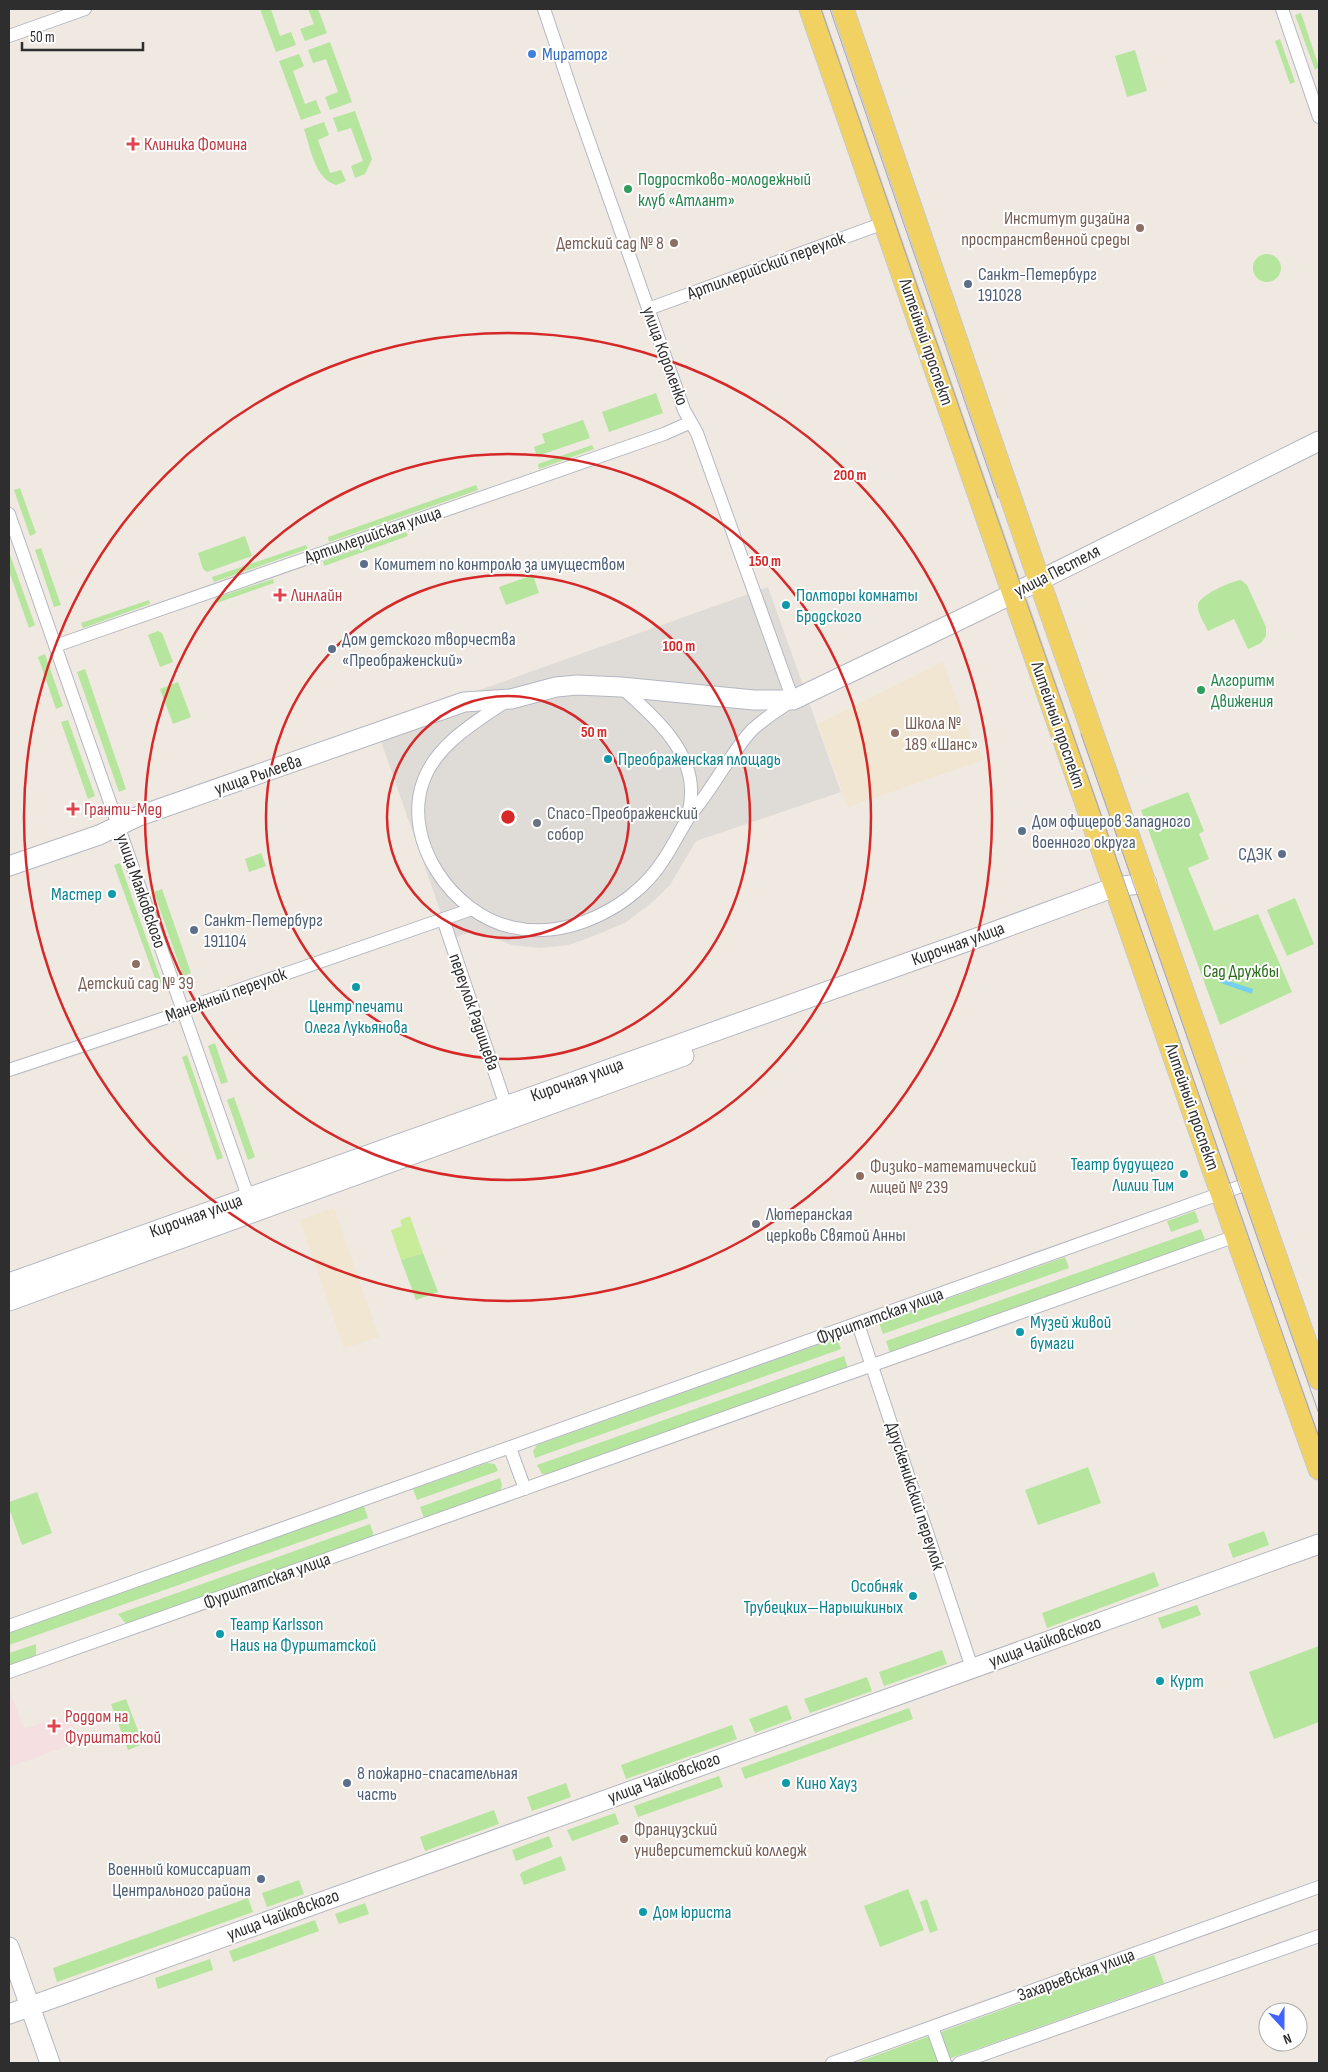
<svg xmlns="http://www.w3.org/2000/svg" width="1328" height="2072" font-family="'Sofia Sans Condensed',sans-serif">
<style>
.education{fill:#f0e6d1}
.medical{fill:#f5dfe0}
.green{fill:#b6e59e}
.pitch{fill:#c9ec9a}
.plaza{fill:#dfdcd8}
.water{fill:#75cff0}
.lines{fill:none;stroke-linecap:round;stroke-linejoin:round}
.street-casing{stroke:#b4b7c1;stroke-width:14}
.secondary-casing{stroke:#b4b7c1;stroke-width:21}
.primary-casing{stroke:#c9c9c9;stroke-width:23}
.street{stroke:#fff;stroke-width:12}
.secondary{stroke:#fff;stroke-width:19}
.primary{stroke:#f2d163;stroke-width:21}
.tram{stroke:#a3a6b8;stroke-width:1}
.ring{fill:none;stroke:#d62828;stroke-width:2.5}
.shop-dot{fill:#3f7fe0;stroke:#fff;stroke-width:2}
.health-dot{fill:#e0444e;stroke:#fff;stroke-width:2}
.leisure-dot{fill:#2e9e5b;stroke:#fff;stroke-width:2}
.education-dot{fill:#8d6e63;stroke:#fff;stroke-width:2}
.service-dot{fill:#5c6f8a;stroke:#fff;stroke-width:2}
.culture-dot{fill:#0f9aa8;stroke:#fff;stroke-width:2}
.worship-dot{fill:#6b7280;stroke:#fff;stroke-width:2}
.labels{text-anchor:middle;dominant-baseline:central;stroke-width:4;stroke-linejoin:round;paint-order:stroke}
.shop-label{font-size:18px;fill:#366cbe;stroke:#fff;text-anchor:start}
.health-label{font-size:18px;fill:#be3a42;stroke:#fff;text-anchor:start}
.leisure-label{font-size:18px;fill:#27864d;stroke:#fff;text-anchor:start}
.education-label{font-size:18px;fill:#785e54;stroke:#fff;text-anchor:start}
.street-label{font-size:18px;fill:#2e2e2e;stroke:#fff}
.service-label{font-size:18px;fill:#4e5e75;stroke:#fff;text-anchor:start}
.culture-label{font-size:18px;fill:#0d838f;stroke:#fff;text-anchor:start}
.worship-label{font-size:18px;fill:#5b616d;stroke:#fff;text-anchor:start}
.park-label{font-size:18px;fill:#2c6e1b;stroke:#fff}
.centre{fill:#d62828;stroke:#fff;stroke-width:2.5}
.ring-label{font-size:15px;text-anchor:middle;font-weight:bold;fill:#d62828;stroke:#fff;stroke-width:4;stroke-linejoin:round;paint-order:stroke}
</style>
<rect width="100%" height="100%" fill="#efe9e1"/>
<path class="education" d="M943 662 962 714 958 716 962 724 965 723 972 742 976 741 983 760 848 807 818 724Z
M334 1208 379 1337 344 1348 300 1220Z"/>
<path class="medical" d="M9 1689 24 1729 59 1718 72 1723 75 1731 78 1730 82 1741 9 1767Z"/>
<path class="green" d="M260 9H271L280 36 291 32 296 45 276 52Z
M308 9H318L327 33 305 41 300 29 314 24Z
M1301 13 1319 67 1315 70 1295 15Z
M1280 39 1295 82 1290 84 1275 41Z
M330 42 352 102 330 110 325 97 338 92 326 59 313 63 308 50Z
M1135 50 1147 91 1127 97 1115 56Z
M299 54 304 66 293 71 305 104 316 100 321 113 301 120 279 61Z
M355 111 372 159 365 174 355 178 351 166 363 161 351 128 338 132 333 118Z
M324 122 329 135 318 140 330 173 341 170 346 181 336 185C315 179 310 147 304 129Z
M1253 268a14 14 0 1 1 28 0a14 14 0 1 1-28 0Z
M656 393 663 413 609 432 602 412Z
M583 420 590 438 537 456 534 447 545 443 542 434Z
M592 445 594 449 539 469 538 464Z
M476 485 478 490 329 542 328 537Z
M20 488 36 533 30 536 14 490Z
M406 532 408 536 324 566 323 561Z
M245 536 252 556 207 572 203 569 198 553Z
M306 545 308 549 214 582 212 577Z
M41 548 61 605 54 607 35 550Z
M9 552 35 625 29 628 9 571Z
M533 575 539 593 506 605 499 587Z
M273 579 274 583 217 603 215 598Z
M1241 580 1247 585 1266 627V636L1261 643 1248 649 1234 619 1208 631C1205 624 1197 613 1198 605 1199 595 1232 581 1241 580Z
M149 600 150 604 83 628 81 623Z
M158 631 162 633 173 662 160 667 148 635Z
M45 654 63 706 56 709 38 657Z
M85 669 126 789 119 792 77 672Z
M178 682 191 717 173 724 160 689Z
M68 720 95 796 88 799 61 722Z
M1188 792 1204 831 1199 834 1209 859 1188 868 1214 931 1258 914 1292 992 1220 1025 1141 810Z
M261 853 266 866 249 872 245 859Z
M120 863 162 983 157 984 114 865Z
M162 889 191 973 183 976 154 892Z
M1295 898 1314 944 1287 956 1267 910Z
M215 1043 228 1082 221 1084 208 1046Z
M187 1055 223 1158 217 1160 182 1057Z
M234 1097 255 1157 248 1160 227 1100Z
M1195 1211 1199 1222 1171 1232 1167 1221Z
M1201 1229 1205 1240 890 1353 886 1341Z
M423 1253 438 1292 416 1300 401 1260Z
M1065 1257 1069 1268 883 1334 879 1323Z
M837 1338 841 1349 535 1458 533 1451 537 1445Z
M844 1356 848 1368 548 1474H542L537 1465Z
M487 1463 495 1464 498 1471 417 1500 413 1489Z
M1088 1467 1101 1503 1038 1525 1025 1490Z
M500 1478 502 1486 500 1491 424 1518 420 1507Z
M37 1492 52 1533 22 1545 9 1508V1502Z
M364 1506 368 1518 9 1645V1633Z
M370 1524 374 1536 126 1624 118 1614Z
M1264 1531 1269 1545 1233 1558 1228 1544Z
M1154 1572 1159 1586 1047 1628 1042 1613Z
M1197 1605 1201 1615 1162 1629 1158 1618Z
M36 1644V1656L9 1666V1653Z
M1319 1646V1722L1274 1739 1249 1672Z
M942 1650 947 1664 884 1686 879 1672Z
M867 1677 872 1691 810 1713 804 1699Z
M126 1699 143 1744 128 1750 111 1704Z
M787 1705 792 1719 755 1733 749 1719Z
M909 1708 913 1719 745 1779 741 1768Z
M732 1725 737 1739 626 1779 621 1765Z
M719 1776 723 1787 638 1817 634 1806Z
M566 1783 571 1797 532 1811 527 1797Z
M494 1810 499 1824 425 1851 420 1837Z
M615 1813 619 1824 572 1841 567 1830Z
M549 1836 553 1847 516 1861 512 1850Z
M561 1856 566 1870 524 1885 520 1875 522 1872Z
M299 1880 304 1894 267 1907 262 1893Z
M908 1889 924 1930 880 1947 864 1906Z
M248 1898 253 1912 57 1982 53 1968Z
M927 1899 938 1930 930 1933 920 1902Z
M365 1903 369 1914 339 1924 335 1914Z
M315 1920 319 1931 233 1962 229 1951Z
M1154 1955 1164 1983 937 2063H855Z
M210 1959 213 1970 158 1989 155 1978Z"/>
<path class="pitch" d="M410 1216 423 1253 401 1260 391 1230 402 1226 400 1220Z"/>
<path class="plaza" d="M768 587 841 792 696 841 670 885 655 900 625 923 586 939 568 945 540 948 512 945 475 931 450 939 376 727Z"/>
<path class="water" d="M1221 973 1225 980 1253 989 1252 994 1221 983 1215 975Z"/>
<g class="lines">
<g class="street-casing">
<path id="street" d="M1282 9 1319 117
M9 36 85 9
M648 309 884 223
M9 514 251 1205
M55 646 664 434 691 422
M621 687C651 714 693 749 691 794 691 802 689 810 688 817
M508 700C477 721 436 744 423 782 402 842 453 914 511 927 536 933 562 930 586 921 617 909 646 888 664 859 672 847 679 833 687 820 695 809 704 798 711 787 724 768 736 748 751 731 763 719 779 709 793 700L697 433 684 410 578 110 544 9
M443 919 506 1106
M9 1070 165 1018 204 1002 472 909
M858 1324 972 1668
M510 1448 525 1489
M9 1626 1250 1183
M9 1672 1236 1236
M932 2027 945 2063
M832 2063 1319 1887
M959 2063 1319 1936"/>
</g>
<g class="secondary-casing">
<path id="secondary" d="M9 866 99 835 139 816 464 702 511 699 556 687 577 685 621 687 754 700H793L976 612 1319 441
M9 1283 974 939 1115 887 1147 883
M9 1301 684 1056
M9 1947 50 2063
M9 2014 1319 1544"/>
</g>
<g class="primary-casing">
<path id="primary" d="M810 9 1236 1236 1319 1469
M843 9 1039 580 1319 1379"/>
</g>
<use href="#street" class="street"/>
<use href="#secondary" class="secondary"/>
<use href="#primary" class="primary"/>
<path class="tram" d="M821 9 1022 589 1319 1438
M830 9 998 498
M1081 734 1319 1414"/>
</g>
<g class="ring">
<circle cx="508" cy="817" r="121"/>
<circle cx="508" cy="817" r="242"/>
<circle cx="508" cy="817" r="363"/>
<circle cx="508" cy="817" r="484"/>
</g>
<circle class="shop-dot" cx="532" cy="54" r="5"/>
<g class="health-dot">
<path d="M130.5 136.5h5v5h5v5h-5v5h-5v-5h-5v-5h5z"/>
<path d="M277.5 587.5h5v5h5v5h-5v5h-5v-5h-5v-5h5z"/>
<path d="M70.5 801.5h5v5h5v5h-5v5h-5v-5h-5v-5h5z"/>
<path d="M51.5 1718.5h5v5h5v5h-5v5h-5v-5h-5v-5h5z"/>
</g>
<g class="leisure-dot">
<circle cx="628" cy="189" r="5"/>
<circle cx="1201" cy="690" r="5"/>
</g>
<g class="education-dot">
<circle cx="1140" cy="228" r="5"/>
<circle cx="674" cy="243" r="5"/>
<circle cx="895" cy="733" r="5"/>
<circle cx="136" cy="964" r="5"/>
<circle cx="860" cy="1176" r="5"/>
<circle cx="624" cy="1839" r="5"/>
</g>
<g class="service-dot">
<circle cx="968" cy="284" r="5"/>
<circle cx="364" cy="564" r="5"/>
<circle cx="332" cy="649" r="5"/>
<circle cx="1022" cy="831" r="5"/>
<circle cx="1282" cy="854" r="5"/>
<circle cx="194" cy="930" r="5"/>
<circle cx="347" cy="1783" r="5"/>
<circle cx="261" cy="1879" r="5"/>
</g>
<g class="culture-dot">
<circle cx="786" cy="605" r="5"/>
<circle cx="608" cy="759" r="5"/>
<circle cx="112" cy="894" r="5"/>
<circle cx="356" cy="987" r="5"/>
<circle cx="1184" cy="1174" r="5"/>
<circle cx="1020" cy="1332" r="5"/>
<circle cx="913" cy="1596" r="5"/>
<circle cx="220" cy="1634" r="5"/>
<circle cx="1160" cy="1681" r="5"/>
<circle cx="786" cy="1783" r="5"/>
<circle cx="643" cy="1912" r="5"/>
</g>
<g class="worship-dot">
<circle cx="537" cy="823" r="5"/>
<circle cx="756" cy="1224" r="5"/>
</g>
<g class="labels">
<g class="shop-label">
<text x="542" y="54">Мираторг</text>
</g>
<g class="health-label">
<text x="144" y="144">Клиника Фомина</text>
<text x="291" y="595">Линлайн</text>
<text x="84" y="809">Гранти-Мед</text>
<text x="65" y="1716">Роддом на<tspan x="65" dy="21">Фурштатской</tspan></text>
</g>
<g class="leisure-label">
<text x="638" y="179">Подростково-молодежный<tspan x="638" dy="21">клуб «Атлант»</tspan></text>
<text x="1211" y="680">Алгоритм<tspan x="1211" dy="21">Движения</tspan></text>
</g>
<g class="education-label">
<text x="1130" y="218" text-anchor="end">Институт дизайна<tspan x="1130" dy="21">пространственной среды</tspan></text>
<text x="664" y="243" text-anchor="end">Детский сад № 8</text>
<text x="905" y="723">Школа №<tspan x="905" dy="21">189 «Шанс»</tspan></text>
<text x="136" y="983" text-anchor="middle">Детский сад № 39</text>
<text x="870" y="1166">Физико-математический<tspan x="870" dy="21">лицей № 239</tspan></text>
<text x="634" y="1829">Французский<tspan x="634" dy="21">университетский колледж</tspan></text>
</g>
<g class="street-label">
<text transform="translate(766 266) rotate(-20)">Артиллерийский переулок</text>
<text transform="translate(926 342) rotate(71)">Литейный проспект</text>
<text transform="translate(665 356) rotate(70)">улица Короленко</text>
<text transform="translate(373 535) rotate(-19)">Артиллерийская улица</text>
<text transform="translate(1057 571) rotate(-27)">улица Пестеля</text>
<text transform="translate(1058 725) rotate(71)">Литейный проспект</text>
<text transform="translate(258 775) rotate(-19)">улица Рылеева</text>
<text transform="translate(141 891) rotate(71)">улица Маяковского</text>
<text transform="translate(958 944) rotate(-20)">Кирочная улица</text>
<text transform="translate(226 995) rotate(-20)">Манежный переулок</text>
<text transform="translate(474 1012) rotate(71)">переулок Радищева</text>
<text transform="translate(577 1080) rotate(-20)">Кирочная улица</text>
<text transform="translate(1192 1107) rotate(71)">Литейный проспект</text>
<text transform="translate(196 1216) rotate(-20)">Кирочная улица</text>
<text transform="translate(880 1316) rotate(-20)">Фурштатская улица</text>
<text transform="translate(915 1496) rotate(72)">Друскеникский переулок</text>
<text transform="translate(267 1581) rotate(-20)">Фурштатская улица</text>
<text transform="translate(1045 1642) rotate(-20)">улица Чайковского</text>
<text transform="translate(664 1778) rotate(-20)">улица Чайковского</text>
<text transform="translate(283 1915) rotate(-20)">улица Чайковского</text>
<text transform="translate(1076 1975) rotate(-20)">Захарьевская улица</text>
</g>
<g class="service-label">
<text x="978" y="274">Санкт-Петербург<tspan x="978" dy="21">191028</tspan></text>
<text x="374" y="564">Комитет по контролю за имуществом</text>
<text x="342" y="639">Дом детского творчества<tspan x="342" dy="21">«Преображенский»</tspan></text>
<text x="1032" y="821">Дом офицеров Западного<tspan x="1032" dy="21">военного округа</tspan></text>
<text x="1272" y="854" text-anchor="end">СДЭК</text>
<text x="204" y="920">Санкт-Петербург<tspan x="204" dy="21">191104</tspan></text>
<text x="357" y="1773">8 пожарно-спасательная<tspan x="357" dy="21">часть</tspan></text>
<text x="251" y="1869" text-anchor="end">Военный комиссариат<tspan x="251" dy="21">Центрального района</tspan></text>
</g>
<g class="culture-label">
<text x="796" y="595">Полторы комнаты<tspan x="796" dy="21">Бродского</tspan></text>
<text x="618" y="759">Преображенская площадь</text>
<text x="102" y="894" text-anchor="end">Мастер</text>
<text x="356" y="1006" text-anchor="middle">Центр печати<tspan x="356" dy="21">Олега Лукьянова</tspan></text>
<text x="1174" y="1164" text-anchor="end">Театр будущего<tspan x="1174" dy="21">Лилии Тим</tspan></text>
<text x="1030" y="1322">Музей живой<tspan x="1030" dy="21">бумаги</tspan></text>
<text x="903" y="1586" text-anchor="end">Особняк<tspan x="903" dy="21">Трубецких—Нарышкиных</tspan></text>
<text x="230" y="1624">Театр Karlsson<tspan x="230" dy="21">Haus на Фурштатской</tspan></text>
<text x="1170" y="1681">Курт</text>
<text x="796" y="1783">Кино Хауз</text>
<text x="653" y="1912">Дом юриста</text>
</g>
<g class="worship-label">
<text x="547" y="813">Спасо-Преображенский<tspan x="547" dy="21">собор</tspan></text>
<text x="766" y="1214">Лютеранская<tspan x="766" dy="21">церковь Святой Анны</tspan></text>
</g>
<g class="park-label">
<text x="1241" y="971">Сад Дружбы</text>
</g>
</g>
<circle cx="508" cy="817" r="8" class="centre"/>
<g class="ring-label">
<text x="850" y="480">200 m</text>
<text x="765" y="566">150 m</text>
<text x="679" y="651">100 m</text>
<text x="594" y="737">50 m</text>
</g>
<rect width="1328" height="2072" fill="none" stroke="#2e2e2e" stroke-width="20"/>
<g transform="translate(1283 2027) rotate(159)"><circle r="24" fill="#ffffff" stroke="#ababab"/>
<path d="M0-4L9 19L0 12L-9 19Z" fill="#4264fb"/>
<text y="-8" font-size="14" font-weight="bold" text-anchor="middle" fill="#2e2e2e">N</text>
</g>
<path d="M22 42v8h121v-8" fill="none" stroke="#2e2e2e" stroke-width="2.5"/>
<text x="30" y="42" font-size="15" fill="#2e2e2e" stroke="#ffffff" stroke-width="4" paint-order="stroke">50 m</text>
</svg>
